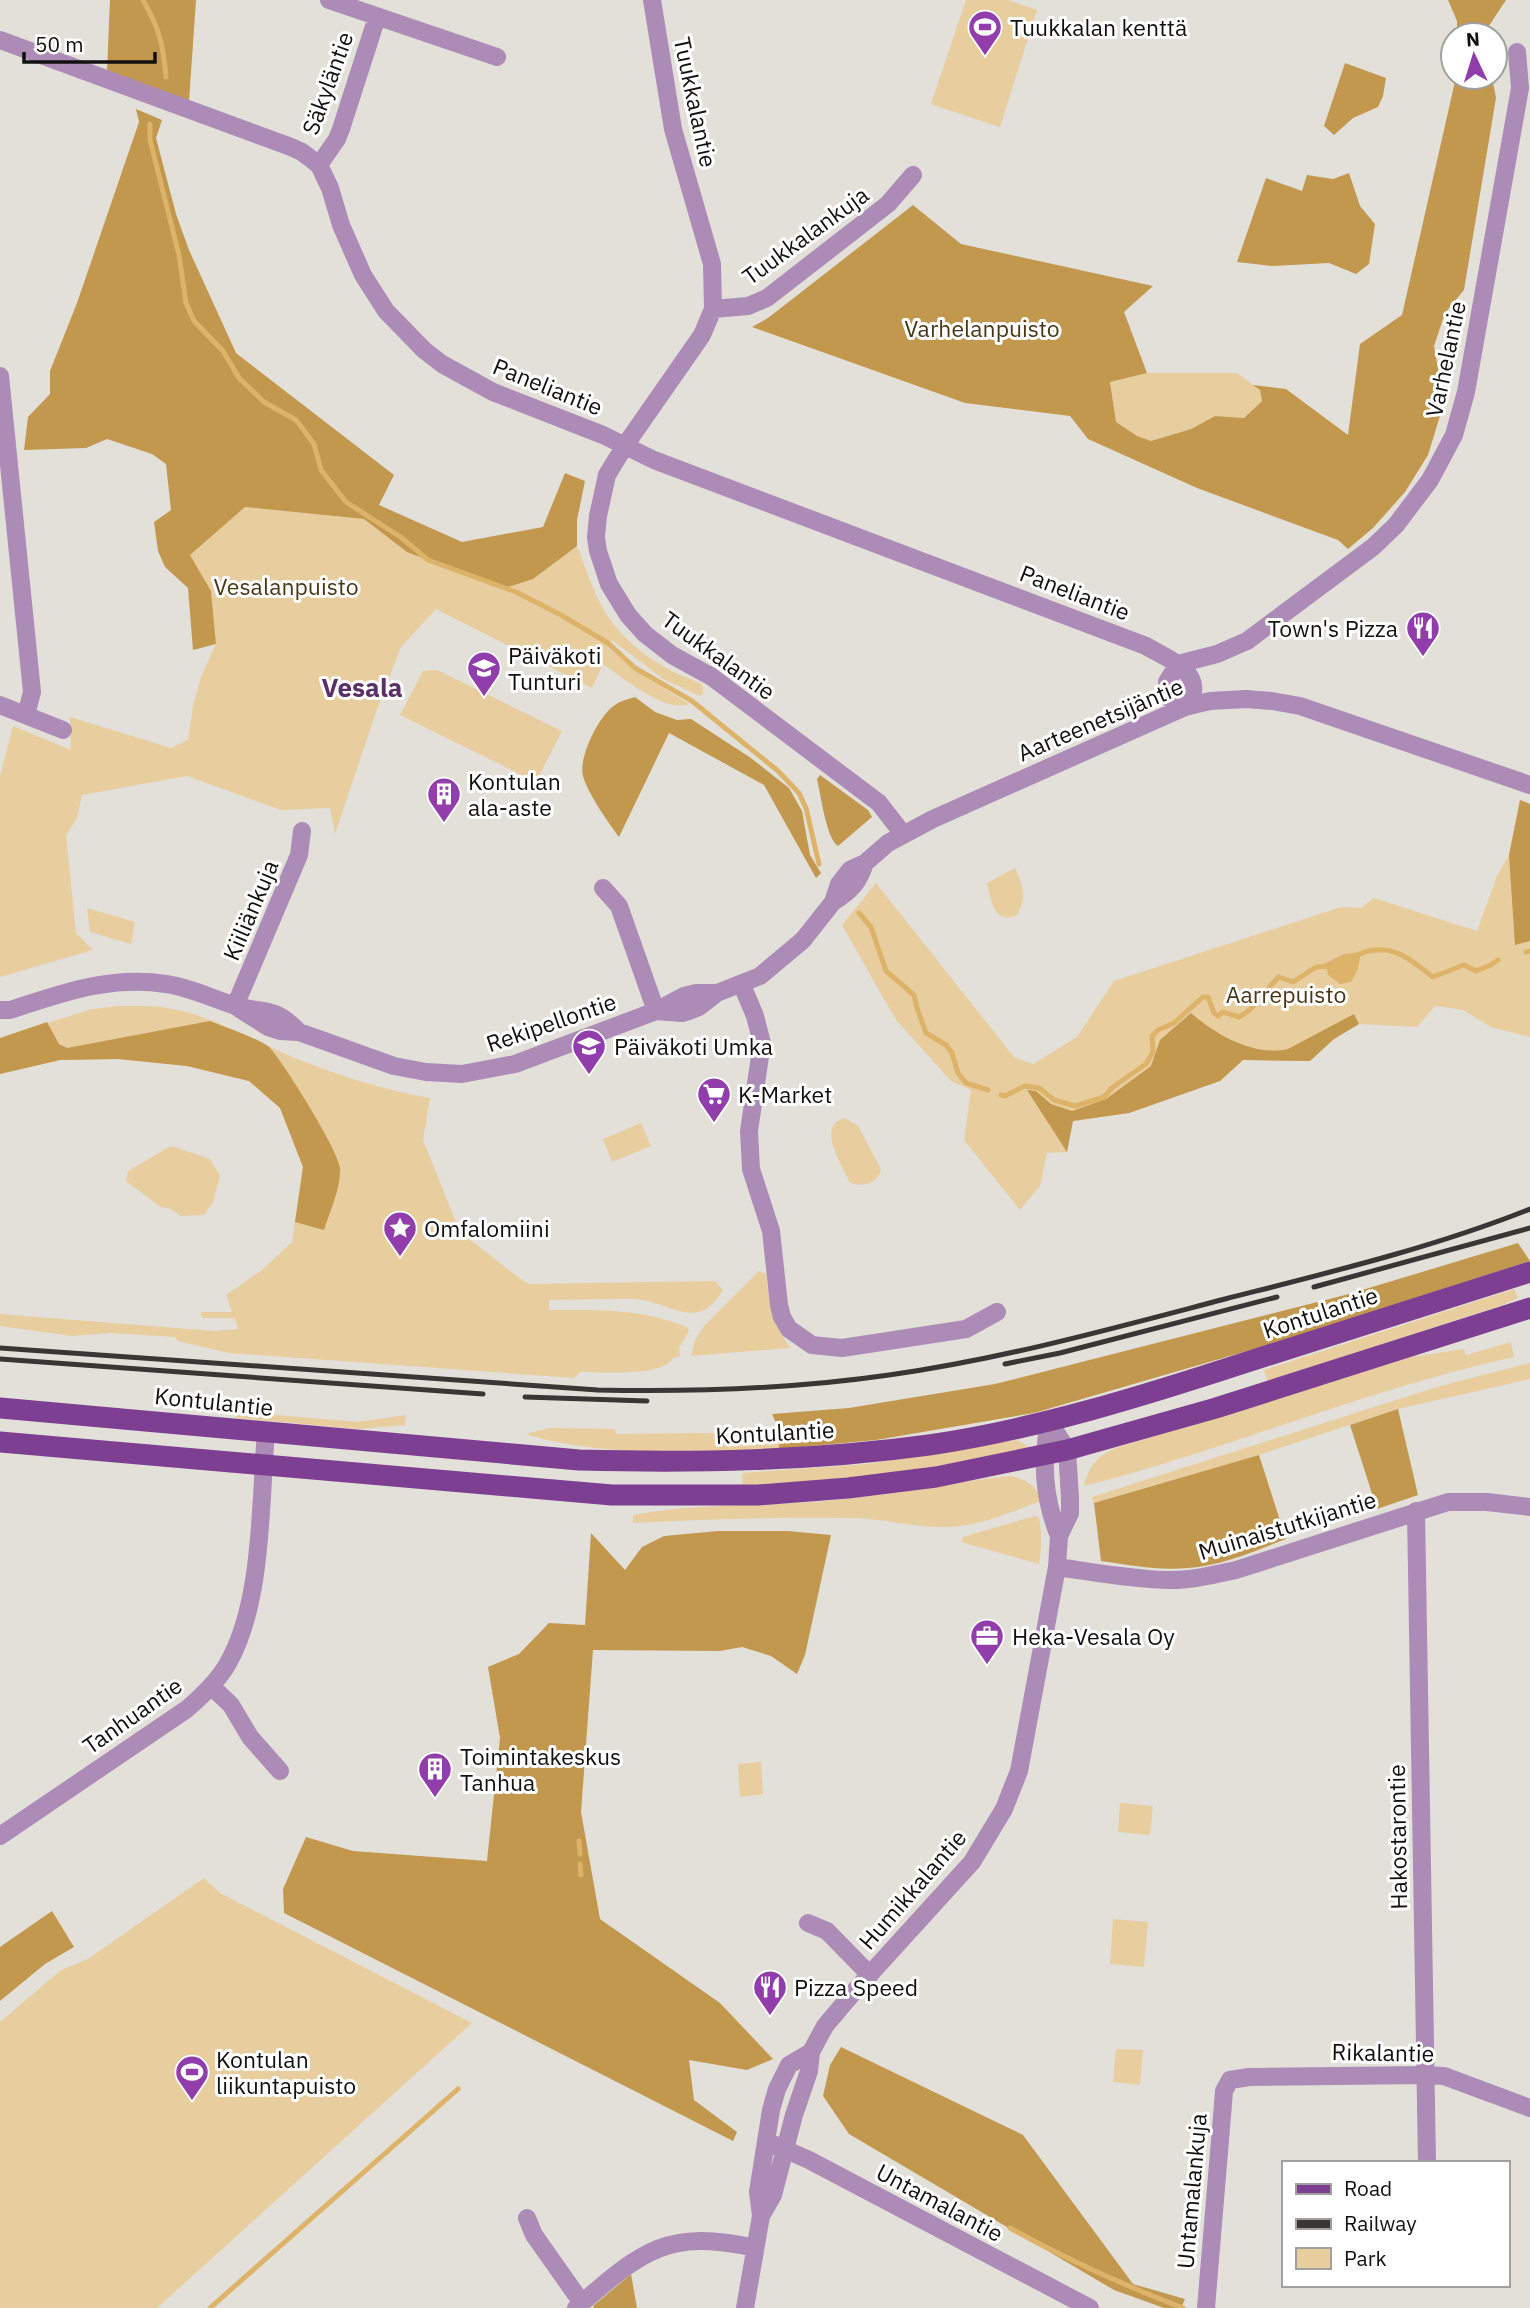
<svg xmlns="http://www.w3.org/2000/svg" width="1530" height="2308" font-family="'IBM Plex Sans',sans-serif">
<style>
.green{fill:#e8cd9f}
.forest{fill:#c2984e}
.water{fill:#ddb369}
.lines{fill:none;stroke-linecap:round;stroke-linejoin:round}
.stream{stroke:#ddb369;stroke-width:5}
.minor{stroke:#ac8bb7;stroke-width:18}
.major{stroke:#7d3f91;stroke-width:21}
.rail{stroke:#393735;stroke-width:5}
.labels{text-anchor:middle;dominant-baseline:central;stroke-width:6;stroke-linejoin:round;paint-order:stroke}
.poi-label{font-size:23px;fill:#131110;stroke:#fff;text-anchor:start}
.street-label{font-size:23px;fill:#131110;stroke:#fff}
.park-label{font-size:23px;fill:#493716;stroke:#fff}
.quarter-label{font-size:26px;font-weight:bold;fill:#5a3167;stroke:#fff}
</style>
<rect width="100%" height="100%" fill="#e3e0da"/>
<path class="green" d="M966 0H1008L1037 10 1000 127 931 104Z
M1147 373H1237L1260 390 1262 401 1244 418 1215 416 1191 429 1151 441 1137 436 1116 423 1110 382Z
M245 507 364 519 407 552 533 579 577 546C586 568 593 592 605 612 626 646 663 670 700 683L703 687V694L700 696 663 679 612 640 609 648 633 669 689 704C665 713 623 678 603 664L592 688 436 609 401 647 377 709 335 834 330 808 281 810 187 776 82 795 77 818 66 835 76 933 93 950 0 977V776L13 726 71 750 70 717 171 748 188 740 193 706 201 677 216 644 211 591 189 555Z
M437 670 562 731 536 782 400 715 423 671Z
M1520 800 1530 804V1037L1491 1027 1463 1010 1435 1006 1417 1027 1359 1024 1334 1039 1310 1061 1243 1060 1220 1081 1129 1113 1073 1121 1067 1152 1047 1153 1040 1186 1020 1210 964 1140 971 1090 951 1081 896 1020 842 925 876 883 1014 1057 1033 1064 1077 1037 1114 981 1341 907 1361 908 1374 898 1477 931 1497 876 1509 855Z
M1015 868C1023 884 1027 899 1017 915 994 926 991 899 987 883Z
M87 908 135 922 131 944 90 932Z
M119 1006C139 1006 158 1005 178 1010 219 1019 258 1043 297 1059 341 1076 384 1090 430 1098L423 1140 460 1232 518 1277 529 1284 715 1281 723 1290C697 1334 669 1301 636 1299 607 1298 578 1300 549 1300V1310C595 1310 645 1308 688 1328L689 1331 679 1348 680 1357 673 1358C664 1377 600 1372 580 1372L574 1378 229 1353 178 1341 175 1337 111 1333 72 1336 0 1326V1314L214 1331 238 1329 235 1318H202L201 1312H232L226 1295 262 1270 292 1242 303 1167 280 1108 249 1081 187 1066 118 1059 60 1060 0 1074V1038L92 1009Z
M845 1118 858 1126 881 1169C878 1184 863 1187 850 1183 842 1165 815 1125 845 1118Z
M641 1123 651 1146 612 1162 603 1139Z
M171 1146 210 1159 220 1176 213 1202 204 1215 181 1216 171 1209 161 1207 126 1181 128 1171Z
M759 1271 766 1274C770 1309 771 1317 790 1348L691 1356 695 1340 705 1325Z
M1514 1289 1518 1298 1500 1306 1267 1381 1264 1370Z
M1511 1342 1514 1357C1367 1389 1229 1449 1084 1486 1089 1466 1097 1456 1116 1448L1411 1357 1464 1349 1466 1355Z
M1530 1363V1379L1398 1409 1259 1455 1094 1503 1092 1497 1440 1386Z
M243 1412 358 1422 406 1415 405 1425 358 1429 236 1418 237 1414Z
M550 1428 615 1429 616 1434 780 1432 779 1449C695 1453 607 1458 525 1434Z
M1016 1440 1023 1443 1030 1449 911 1471 821 1481 743 1485 742 1473 867 1464Z
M1009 1476C1025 1478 1035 1486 1043 1500 1012 1512 980 1526 946 1527 915 1528 882 1518 851 1518 778 1517 705 1519 633 1523V1515C693 1504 753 1506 814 1502 879 1497 944 1483 1009 1476Z
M1035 1516 1039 1518C1042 1534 1042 1548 1039 1564L961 1542 963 1537Z
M761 1762 763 1794 740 1797 738 1764Z
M1120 1803 1153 1806 1150 1835 1118 1832Z
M204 1878 220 1893 472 2023 157 2308H0V2022L61 1970 88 1959Z
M1113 1919 1148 1922 1144 1967 1110 1964Z
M1116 2049 1143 2050 1140 2085 1113 2082Z"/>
<path class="forest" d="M110 0H196L189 102 107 71Z
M1448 0H1506L1483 35H1457V21Z
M1345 63 1386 78 1383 96 1378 107 1353 118 1334 135 1324 126Z
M1456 77H1492L1496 98 1464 290 1445 313 1434 346 1444 403 1428 455 1405 492 1373 528 1348 549 1338 540 1197 488 1088 439 1070 416 965 403 752 327 768 318 913 205 961 244 1153 286 1124 312 1147 373 1110 382 1116 422 1137 436 1151 441 1191 429 1215 416 1244 418 1262 401 1260 390 1253 385 1286 389 1348 435 1360 344 1402 315Z
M136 109 162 120 156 138 176 214 189 250 236 353 394 475 379 505 462 542 543 527 565 473 585 481 577 520V546L533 579 502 589 407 552 364 519 245 507 190 555 211 591 216 644 193 650 188 588 165 567 158 551 154 522 171 510 166 464 152 454 107 439 86 448 24 450 28 417 50 394V371L77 303 139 122Z
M1349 173 1360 206 1375 224 1369 264 1356 274 1329 263 1273 266 1237 262 1266 178 1302 191 1307 175 1333 179Z
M635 697 655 712 677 720 691 719 751 758 789 788 802 811 810 855 821 873 816 878 764 785 669 733 619 837C608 822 588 794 583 776 578 758 599 715 615 705 620 701 629 699 635 697Z
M820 775 868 810 872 817 838 846C826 838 821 795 817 779Z
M1520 800 1530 804V941L1515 945 1509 855Z
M1191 1013C1215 1034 1254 1057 1288 1049L1354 1014 1359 1024 1334 1039 1310 1061 1243 1060 1220 1081 1129 1113 1073 1121 1067 1152 1027 1090 1036 1091 1051 1104 1072 1111 1106 1099 1151 1066 1160 1040Z
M210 1021C224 1027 260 1039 269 1047 282 1060 339 1151 340 1168 341 1188 330 1211 324 1230L295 1222 303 1167 280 1108 249 1081 187 1066 118 1059 60 1060 0 1074V1038L47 1022 59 1044 67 1048Z
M1518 1243 1530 1261 1271 1344 1034 1413 876 1440 779 1449 780 1432 772 1414 849 1408 995 1384 1349 1294Z
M1398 1409 1418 1495 1377 1509 1350 1425Z
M1259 1455 1286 1539C1255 1551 1221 1566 1188 1568 1159 1571 1130 1565 1101 1561L1094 1503Z
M718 1531H788L831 1535 805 1655 797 1674 771 1656 742 1647 720 1651 593 1650 581 1812 600 1919 720 2003 773 2059 747 2070 689 2060 694 2100 737 2132 733 2141 284 1913 283 1889 306 1837 353 1851 487 1861 500 1738 488 1667 519 1654 549 1623 585 1625 591 1533 625 1570 642 1547 664 1536Z
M52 1911 74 1947 45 1964 0 2001V1947Z
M841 2047 1023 2135 1133 2284 1185 2299 1181 2308H1164L1114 2290 849 2134 823 2096 830 2065Z
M631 2274 637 2308H594L593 2306Z"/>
<path class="water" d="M1361 952 1358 969 1351 982 1340 984 1328 975 1326 963 1344 954Z"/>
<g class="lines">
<path class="stream" d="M143 0C160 30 163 44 166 77
M150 124V140L179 255 186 303 194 321 223 351 239 378 264 402 296 420 314 444 321 470 346 502 402 538 428 560 516 592 561 615 608 643 635 668 692 701 778 771 799 793 806 808 819 864
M859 913 871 927 886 971 914 995 917 1008 926 1033 946 1045 952 1053 958 1073 966 1083 988 1090
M1526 952 1530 951
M1357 955C1390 941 1407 957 1433 977L1464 965 1476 971 1491 965 1498 960
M1001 1095 1005 1096 1025 1086 1039 1088 1054 1100 1075 1106 1104 1097 1113 1087 1146 1064 1153 1052 1152 1036 1158 1030 1174 1023 1203 997H1208L1214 1013 1218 1016 1223 1012 1239 1017C1257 1008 1264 990 1279 977L1293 982 1316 967 1331 966
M579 1841 580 1854
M580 1864 581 1875
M1010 2228C1066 2259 1123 2285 1183 2308
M210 2308 458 2089"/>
<path class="minor" d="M329 0 497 57
M652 0 673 129 712 264 713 309 702 335 624 447 607 475 598 516 596 537 598 551 609 584 628 615 645 634 672 655 712 677 879 803 903 834
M0 40 291 147 302 152 319 165 330 188 341 225 363 275 386 311 424 350 442 364 493 392 603 435 654 460 1146 646C1162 656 1197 668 1193 692 1192 697 1187 703 1185 707
M319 165 337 139 341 129 377 17
M713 309 748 306 767 298 888 204 913 175
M0 376 32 692 26 715
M1178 664 1217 654 1247 641 1373 547 1396 525 1430 480 1454 435 1466 392 1520 88 1517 52
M1178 664 1167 682 1170 699 1185 707
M0 705 63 730
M603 888 619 906 656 1011
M833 902C851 891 859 882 865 863
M742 985 755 1016 762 1043 749 1131 751 1169 771 1231 779 1305 782 1317 789 1329 812 1345 842 1348 966 1329 997 1312
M235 1006 268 1027 280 1031 299 1032 394 1066 426 1072 462 1074 515 1064 656 1011 684 996 696 993H717
M235 1006 299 855 302 831
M0 1010H10C62 993 111 975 166 984 189 987 211 998 233 1005 265 1015 272 1004 299 1032
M656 1011 682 1013 689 1011 699 1007 717 993 760 976 803 940 833 902 839 884 850 870 865 863 888 843 933 819 1185 707 1210 701 1246 699 1272 701 1300 706 1530 785
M1049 1421C1042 1462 1043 1497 1059 1536
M1416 1511 1427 2163
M1057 1567C1093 1572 1129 1579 1166 1580 1189 1581 1213 1575 1236 1570L1448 1502H1487L1530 1507
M211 1686 231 1705 250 1737 280 1771
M0 1836 187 1709C202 1696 217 1682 227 1665 263 1604 260 1503 266 1432
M808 1923 827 1931 870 1975
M766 2141 809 2160 1090 2308
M761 2216 758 2192 771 2110 777 2089 789 2065 811 2052
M527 2218 534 2235 582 2303
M576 2308C641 2252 666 2228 755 2248
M745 2308 761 2216 773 2195 794 2115 809 2071 811 2052 825 2026 852 1994 972 1862 1004 1809 1019 1771 1057 1567 1059 1536 1070 1513V1498L1067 1450 1049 1421
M1206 2308 1222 2116 1224 2091 1230 2080 1249 2077 1425 2075 1444 2076 1530 2108"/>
<path class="major" d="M0 1408 579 1460C696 1463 812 1461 929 1445 1037 1429 1143 1396 1247 1362 1341 1332 1436 1302 1530 1272
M0 1442 612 1495H758L848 1488 936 1477 1067 1450 1216 1408 1530 1308"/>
<path class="rail" d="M1314 1287 1530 1228
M0 1348 598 1390C695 1392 792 1389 889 1375 1003 1359 1114 1328 1225 1299 1327 1273 1432 1248 1530 1209
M0 1359 483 1394
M1005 1364 1060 1353 1277 1297
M525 1397 647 1401"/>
</g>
<defs>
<g id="stadium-pin" transform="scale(1.75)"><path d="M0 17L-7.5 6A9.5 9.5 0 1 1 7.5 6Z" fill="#913dab" stroke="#fff"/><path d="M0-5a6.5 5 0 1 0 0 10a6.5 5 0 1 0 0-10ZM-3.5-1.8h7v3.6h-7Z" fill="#fff"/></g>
<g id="restaurant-pin" transform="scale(1.75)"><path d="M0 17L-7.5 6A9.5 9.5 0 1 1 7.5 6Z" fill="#913dab" stroke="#fff"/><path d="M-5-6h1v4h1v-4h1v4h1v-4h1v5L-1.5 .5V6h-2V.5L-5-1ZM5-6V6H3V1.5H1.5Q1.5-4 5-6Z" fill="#fff"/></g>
<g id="school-pin" transform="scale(1.75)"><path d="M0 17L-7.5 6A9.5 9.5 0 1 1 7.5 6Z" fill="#913dab" stroke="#fff"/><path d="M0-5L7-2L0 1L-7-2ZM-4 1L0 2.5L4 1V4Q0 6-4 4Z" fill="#fff"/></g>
<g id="building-pin" transform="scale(1.75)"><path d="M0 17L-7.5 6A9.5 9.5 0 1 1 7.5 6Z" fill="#913dab" stroke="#fff"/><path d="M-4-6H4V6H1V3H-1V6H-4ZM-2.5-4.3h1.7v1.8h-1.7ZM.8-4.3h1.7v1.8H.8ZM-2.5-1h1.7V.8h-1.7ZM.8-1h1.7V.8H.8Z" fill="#fff"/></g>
<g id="supermarket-pin" transform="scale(1.75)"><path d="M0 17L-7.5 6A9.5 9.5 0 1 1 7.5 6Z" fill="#913dab" stroke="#fff"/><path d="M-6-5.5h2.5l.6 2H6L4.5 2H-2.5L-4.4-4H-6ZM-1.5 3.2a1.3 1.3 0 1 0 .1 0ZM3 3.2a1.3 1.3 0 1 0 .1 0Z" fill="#fff"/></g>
<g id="sight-pin" transform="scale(1.75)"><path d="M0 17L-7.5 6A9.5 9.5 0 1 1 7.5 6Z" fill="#913dab" stroke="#fff"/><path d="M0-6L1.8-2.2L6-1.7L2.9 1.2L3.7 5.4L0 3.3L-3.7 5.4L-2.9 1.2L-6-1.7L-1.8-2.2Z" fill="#fff"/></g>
<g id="office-pin" transform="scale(1.75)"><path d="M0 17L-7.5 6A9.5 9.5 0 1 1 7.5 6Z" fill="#913dab" stroke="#fff"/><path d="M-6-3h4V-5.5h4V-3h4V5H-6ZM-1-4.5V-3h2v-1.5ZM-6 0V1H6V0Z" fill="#fff"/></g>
</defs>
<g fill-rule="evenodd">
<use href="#stadium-pin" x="985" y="27"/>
<use href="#restaurant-pin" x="1423" y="628"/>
<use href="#school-pin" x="484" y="668"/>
<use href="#building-pin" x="444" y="794"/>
<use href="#school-pin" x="589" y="1046"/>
<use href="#supermarket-pin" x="714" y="1094"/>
<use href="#sight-pin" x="400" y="1228"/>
<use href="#office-pin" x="987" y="1636"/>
<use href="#building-pin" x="435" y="1769"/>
<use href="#restaurant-pin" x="770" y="1987"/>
<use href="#stadium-pin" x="192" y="2072"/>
</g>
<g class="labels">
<g class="poi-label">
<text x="1010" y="27">Tuukkalan kenttä</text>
<text x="1398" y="628" text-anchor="end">Town's Pizza</text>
<text x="508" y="655">Päiväkoti<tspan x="508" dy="26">Tunturi</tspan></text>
<text x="468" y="781">Kontulan<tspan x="468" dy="26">ala-aste</tspan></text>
<text x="614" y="1046">Päiväkoti Umka</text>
<text x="738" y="1094">K-Market</text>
<text x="424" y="1228">Omfalomiini</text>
<text x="1012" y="1636">Heka-Vesala Oy</text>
<text x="460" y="1756">Toimintakeskus<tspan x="460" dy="26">Tanhua</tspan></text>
<text x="794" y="1987">Pizza Speed</text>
<text x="216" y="2059">Kontulan<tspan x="216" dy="26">liikuntapuisto</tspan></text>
</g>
<g class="street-label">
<text transform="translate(327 83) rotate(-70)">Säkyläntie</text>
<text transform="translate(696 102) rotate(78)">Tuukkalantie</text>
<text transform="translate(805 235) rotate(-36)">Tuukkalankuja</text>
<text transform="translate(1445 359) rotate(-78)">Varhelantie</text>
<text transform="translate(548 386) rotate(22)">Paneliantie</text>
<text transform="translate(1075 592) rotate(21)">Paneliantie</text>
<text transform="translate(719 655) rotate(36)">Tuukkalantie</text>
<text transform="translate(1100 719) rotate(-23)">Aarteenetsijäntie</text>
<text transform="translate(250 910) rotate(-67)">Kiiliänkuja</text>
<text transform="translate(551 1022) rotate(-19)">Rekipellontie</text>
<text transform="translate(1320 1312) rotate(-18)">Kontulantie</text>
<text transform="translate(214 1401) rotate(6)">Kontulantie</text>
<text transform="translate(775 1432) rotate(-3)">Kontulantie</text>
<text transform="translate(1287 1525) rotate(-17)">Muinaistutkijantie</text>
<text transform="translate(132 1715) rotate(-35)">Tanhuantie</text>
<text transform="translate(1397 1837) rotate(-91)">Hakostarontie</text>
<text transform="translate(912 1889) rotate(-49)">Humikkalantie</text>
<text transform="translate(1383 2052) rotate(1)">Rikalantie</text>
<text transform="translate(1191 2191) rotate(-85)">Untamalankuja</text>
<text transform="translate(940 2202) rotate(28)">Untamalantie</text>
</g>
<g class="park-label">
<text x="982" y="328">Varhelanpuisto</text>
<text x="286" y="586">Vesalanpuisto</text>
<text x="1286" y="994">Aarrepuisto</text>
</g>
<g class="quarter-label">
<text x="362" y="687">Vesala</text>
</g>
</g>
<rect x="1282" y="2161" width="228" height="126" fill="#ffffff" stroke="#a1a09f" stroke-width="2"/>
<rect x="1296" y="2184" width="35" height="10" fill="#7d3f91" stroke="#a1a09f" stroke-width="2"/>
<text x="1344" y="2196" font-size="21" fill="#131110">Road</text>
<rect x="1296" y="2219" width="35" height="10" fill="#393735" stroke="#a1a09f" stroke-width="2"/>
<text x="1344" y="2231" font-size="21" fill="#131110">Railway</text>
<rect x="1296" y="2248" width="35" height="21" fill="#e8cd9f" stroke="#a1a09f" stroke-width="2"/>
<text x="1344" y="2266" font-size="21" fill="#131110">Park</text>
<g transform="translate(1474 56) rotate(356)"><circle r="33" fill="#ffffff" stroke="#a1a09f" stroke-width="2"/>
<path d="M0-5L12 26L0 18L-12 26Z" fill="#913dab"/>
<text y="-10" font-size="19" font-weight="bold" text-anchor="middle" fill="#131110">N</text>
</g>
<path d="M24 52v10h131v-10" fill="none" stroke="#131110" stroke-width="3.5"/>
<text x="35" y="52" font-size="21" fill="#131110" stroke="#ffffff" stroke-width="5" paint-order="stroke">50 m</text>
</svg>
